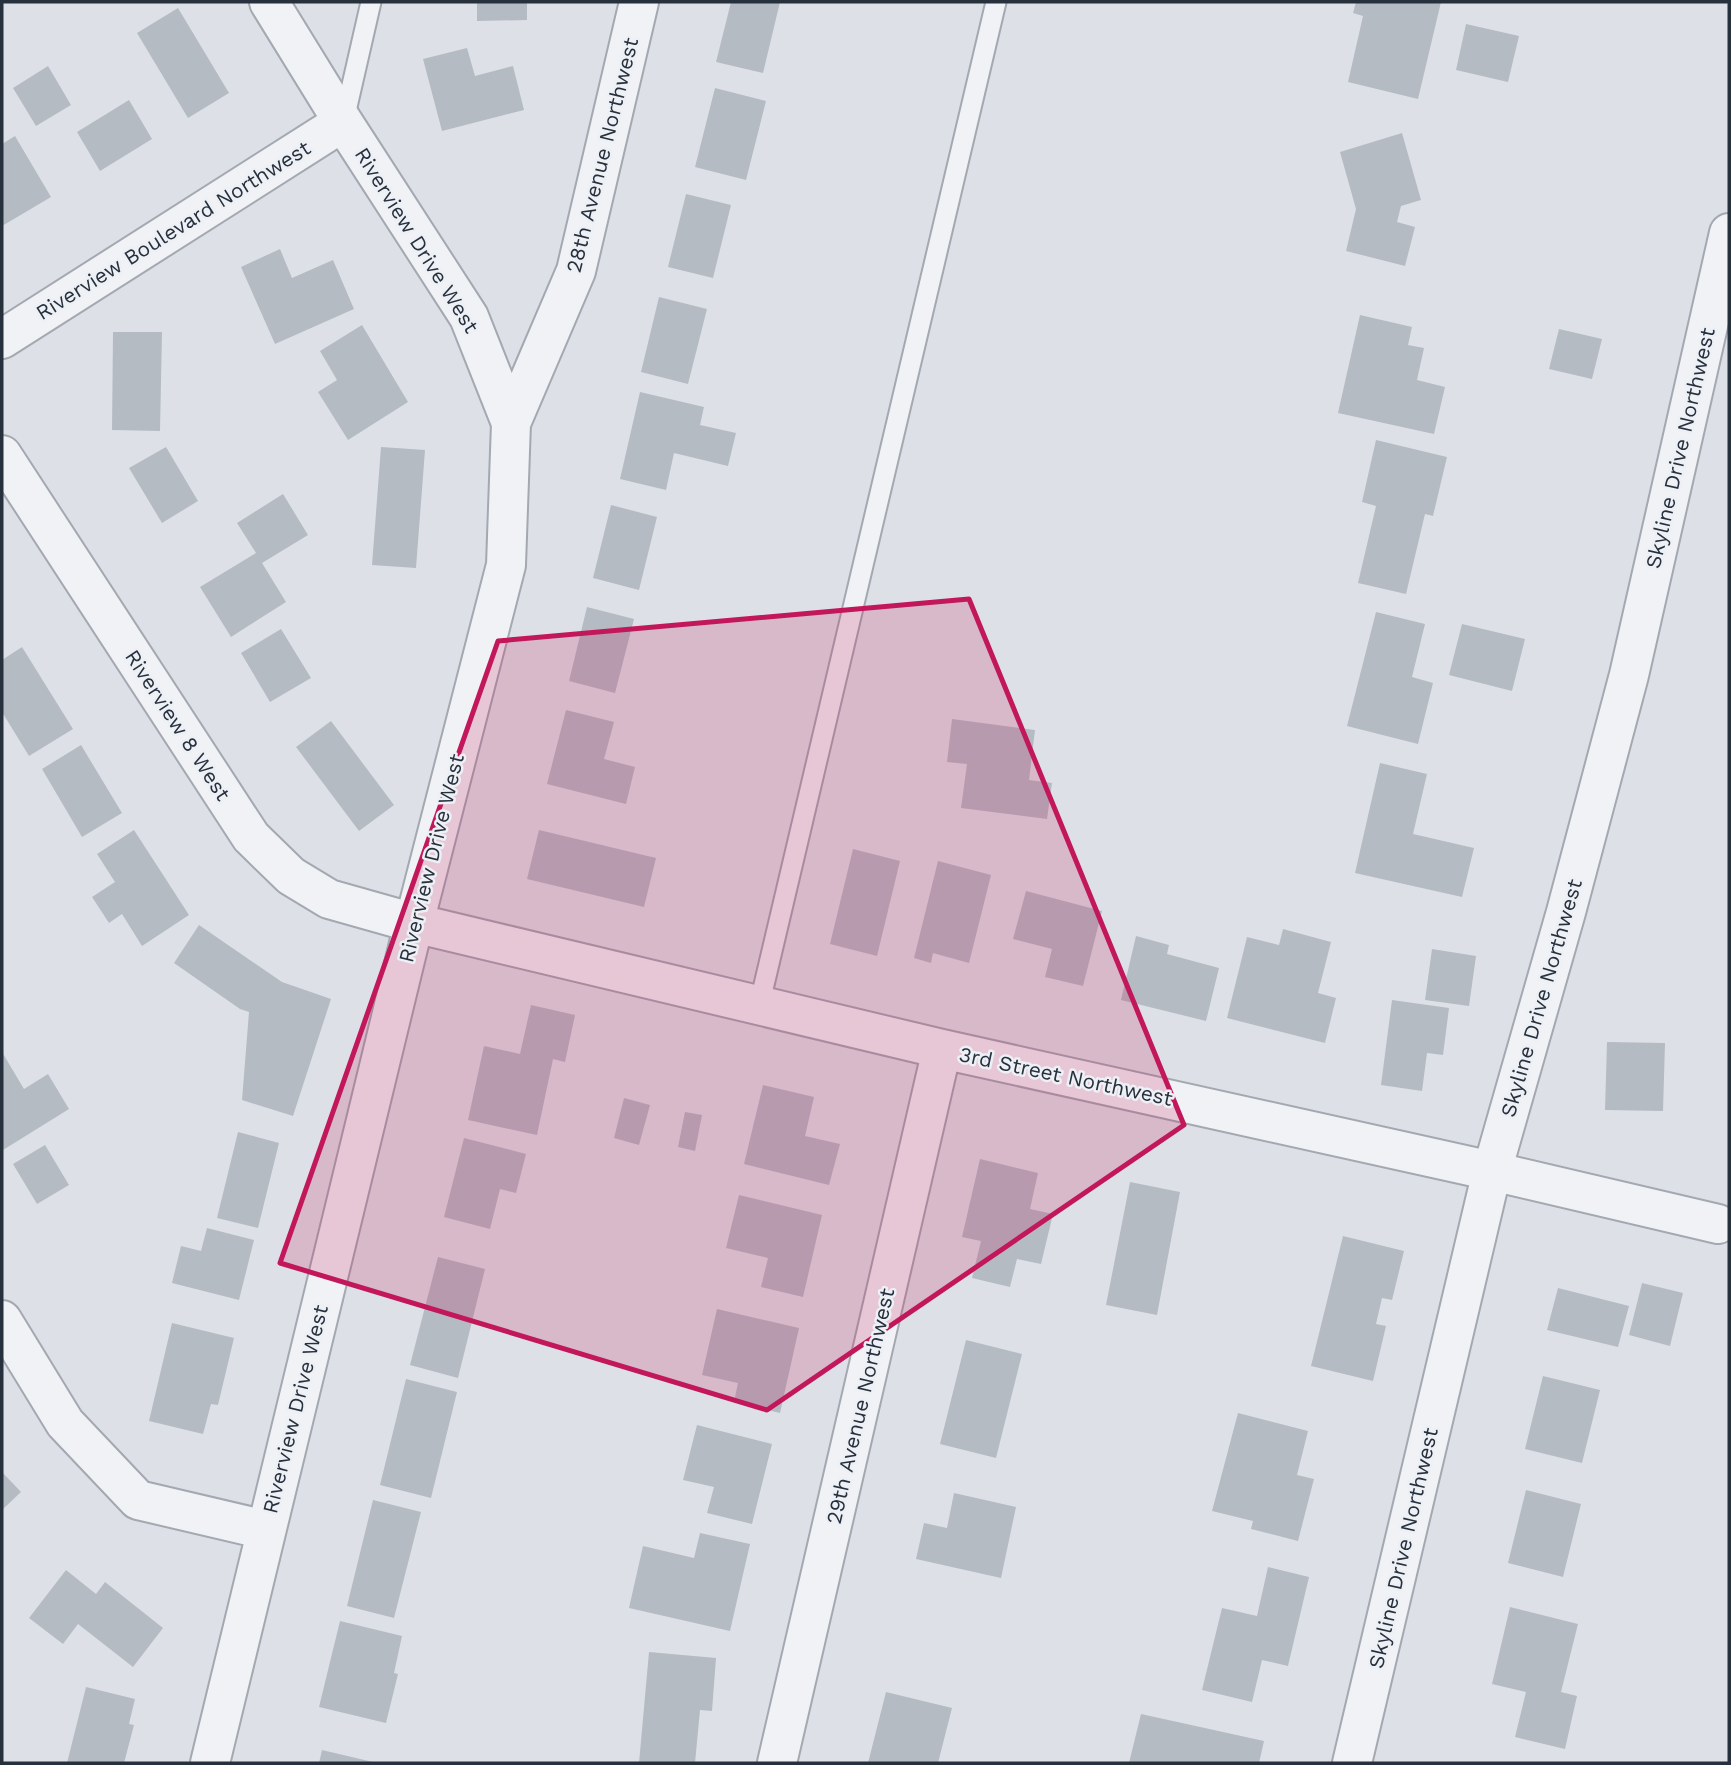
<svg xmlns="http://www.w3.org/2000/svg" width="1731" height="1765" font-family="'Work Sans',sans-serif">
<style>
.building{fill:#b5bbc3}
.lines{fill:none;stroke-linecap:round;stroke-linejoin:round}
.service-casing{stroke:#a3a8b1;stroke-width:23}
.minor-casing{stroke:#a3a8b1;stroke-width:42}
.service{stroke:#f0f2f5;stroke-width:19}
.minor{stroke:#f0f2f5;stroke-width:38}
.marked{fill:#c2185b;fill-opacity:0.2;stroke:#c2185b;stroke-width:5;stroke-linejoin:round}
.labels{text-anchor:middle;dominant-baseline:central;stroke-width:5;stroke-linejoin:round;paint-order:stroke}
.street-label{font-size:21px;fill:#27303d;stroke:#edf0f5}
</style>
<rect width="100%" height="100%" fill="#dde1e7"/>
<path class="building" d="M477 2H527V20L477 21Z
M731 2H780L763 73 716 62Z
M1356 2H1441L1418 99 1348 82 1363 16 1353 13Z
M178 8 229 93 188 118 137 33Z
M1466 24 1519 36 1508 82 1456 70Z
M467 48 475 76 513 66 524 110 442 131 423 59Z
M48 66 71 105 36 126 13 88Z
M715 88 766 101 746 180 695 167Z
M129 100 152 139 100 171 77 132Z
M1402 133 1421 200 1401 206 1397 222 1415 227 1405 266 1346 251 1356 209 1340 152Z
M15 136 51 197 2 226V144Z
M686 194 731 205 713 278 668 267Z
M280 249 292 278 333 260 354 309 275 344 241 267Z
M659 297 707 309 688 384 641 372Z
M1360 315 1412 327 1408 345 1424 348 1417 380 1445 387 1434 434 1338 413Z
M362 325 408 402 348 440 318 392 337 380 320 351Z
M1559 329 1602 339 1592 379 1549 369Z
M113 332H162L160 431 112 430Z
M640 392 704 407 700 425 736 433 728 466 674 453 666 490 620 479Z
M1376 440 1447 457 1433 516 1425 514 1406 594 1358 583 1376 506 1362 502Z
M166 447 198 501 162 523 129 468Z
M381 447 425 450 416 568 372 565Z
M283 494 308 535 262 563 286 602 231 637 200 587 256 553 237 523Z
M611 505 657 517 639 590 593 578Z
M587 607 634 619 615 693 569 681Z
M1376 612 1425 624 1412 677 1433 683 1418 744 1347 726Z
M1462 624 1525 639 1512 691 1449 675Z
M281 629 311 678 270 702 241 653Z
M22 647 73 729 29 756 2 712V660Z
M566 710 614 722 604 759 635 767 626 804 547 784Z
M952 719 1035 730 1029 780 1052 783 1047 819 961 808 967 764 947 762Z
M331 721 394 805 359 831 296 747Z
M81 745 122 813 82 837 42 769Z
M1380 763 1427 774 1413 834 1474 848 1462 897 1355 873Z
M134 830 189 915 142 946 122 914 109 923 92 897 115 882 97 854Z
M539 830 656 858 644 907 527 879Z
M853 849 900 861 877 956 830 944Z
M938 861 991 875 969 963 933 953 931 963 914 958Z
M1026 891 1102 911 1083 986 1045 977 1052 949 1013 939Z
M199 925 282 982 331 999 293 1116 242 1100 249 1012 240 1009 174 963Z
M1283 929 1331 942 1318 993 1336 998 1325 1043 1227 1018 1247 937 1279 945Z
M1136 936 1169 945 1167 954 1219 968 1206 1021 1121 1000Z
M1432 949 1476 956 1469 1006 1425 1000Z
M1392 1000 1449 1008 1443 1055 1427 1053 1422 1091 1381 1085Z
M531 1005 575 1015 565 1062 553 1059 537 1135 468 1120 484 1046 520 1054Z
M1607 1042 1665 1043 1663 1111 1605 1110Z
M2 1052 24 1089 48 1074 69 1109 3 1150Z
M763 1085 814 1097 805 1136 840 1144 829 1185 744 1164Z
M624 1098 650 1105 639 1145 614 1138Z
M685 1112 702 1115 695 1151 678 1147Z
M238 1132 279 1143 258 1228 217 1218Z
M464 1138 526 1154 516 1193 500 1189 490 1229 444 1217Z
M45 1145 69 1185 37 1204 13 1164Z
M980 1159 1038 1173 1030 1209 1053 1214 1041 1264 1017 1259 1010 1287 972 1278 981 1241 962 1237Z
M1130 1182 1180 1192 1157 1315 1106 1305Z
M739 1195 822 1215 803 1297 761 1287 768 1258 726 1248Z
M207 1228 254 1240 239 1300 172 1283 181 1246 201 1251Z
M1343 1236 1404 1251 1392 1300 1382 1298 1376 1324 1386 1326 1373 1381 1311 1366Z
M438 1257 485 1269 458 1378 410 1365Z
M1642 1283 1683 1293 1670 1346 1629 1335Z
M1558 1288 1629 1306 1618 1347 1547 1330Z
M717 1309 799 1328 780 1413 734 1402 738 1383 702 1375Z
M172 1323 234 1338 218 1405 211 1404 203 1434 149 1421Z
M966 1340 1022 1354 996 1458 940 1444Z
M1543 1376 1600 1390 1582 1463 1525 1449Z
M406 1379 457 1392 431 1498 380 1485Z
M1238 1413 1308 1431 1297 1475 1314 1479 1298 1541 1251 1529 1253 1521 1212 1511Z
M697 1425 772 1444 752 1524 707 1513 714 1487 683 1480Z
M2 1472 21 1492 2 1510Z
M1526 1490 1581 1504 1563 1577 1508 1563Z
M954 1493 1016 1507 1001 1578 916 1559 924 1523 947 1528Z
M373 1500 421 1512 394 1618 347 1606Z
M700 1533 750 1544 730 1631 629 1608 643 1546 694 1558Z
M1268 1567 1309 1577 1288 1666 1262 1660 1252 1702 1202 1690 1222 1608 1257 1616Z
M66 1570 96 1594 105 1582 163 1628 133 1667 78 1624 63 1644 29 1618Z
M1510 1607 1578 1624 1561 1692 1577 1696 1565 1749 1515 1737 1526 1692 1492 1684Z
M340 1621 402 1636 394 1673 398 1674 386 1723 319 1707Z
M649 1652 716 1658 712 1711 700 1710 695 1763H639Z
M86 1687 135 1699 129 1724 134 1725 124 1763H67Z
M886 1692 952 1708 938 1763H868Z
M1141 1714 1264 1741 1259 1763H1129Z
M322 1750 373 1762V1763H319Z"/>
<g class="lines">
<g class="service-casing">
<path id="service" d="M344 120 371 2
M759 1006 996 2"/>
</g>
<g class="minor-casing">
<path id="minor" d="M2 339 343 122
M511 423 576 271 639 2
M2 455 251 837 291 876 329 899 414 923 942 1049 1492 1171 1718 1224
M2 1320 65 1423 138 1500 266 1530
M210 1763 414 923 506 565 511 423 469 317 343 122 269 2
M777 1763 942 1049
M1352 1763 1492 1171 1566 912 1629 675 1729 233"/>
</g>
<use href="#service" class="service"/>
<use href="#minor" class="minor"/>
</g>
<path class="marked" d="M969 599 1184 1125 767 1410 280 1263 498 641Z"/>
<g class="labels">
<g class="street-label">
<text transform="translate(602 155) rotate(-76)">28th Avenue Northwest</text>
<text transform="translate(173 230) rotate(-32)">Riverview Boulevard Northwest</text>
<text transform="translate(417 240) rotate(58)">Riverview Drive West</text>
<text transform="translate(1680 448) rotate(-77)">Skyline Drive Northwest</text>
<text transform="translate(178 725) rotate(57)">Riverview 8 West</text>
<text transform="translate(431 858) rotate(-76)">Riverview Drive West</text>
<text transform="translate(1541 998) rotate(-74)">Skyline Drive Northwest</text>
<text transform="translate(1066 1076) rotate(12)">3rd Street Northwest</text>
<text transform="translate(860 1406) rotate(-77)">29th Avenue Northwest</text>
<text transform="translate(295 1409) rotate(-76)">Riverview Drive West</text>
<text transform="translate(1403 1548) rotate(-77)">Skyline Drive Northwest</text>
</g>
</g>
<rect width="1731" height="1765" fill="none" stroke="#27303d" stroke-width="7"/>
</svg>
